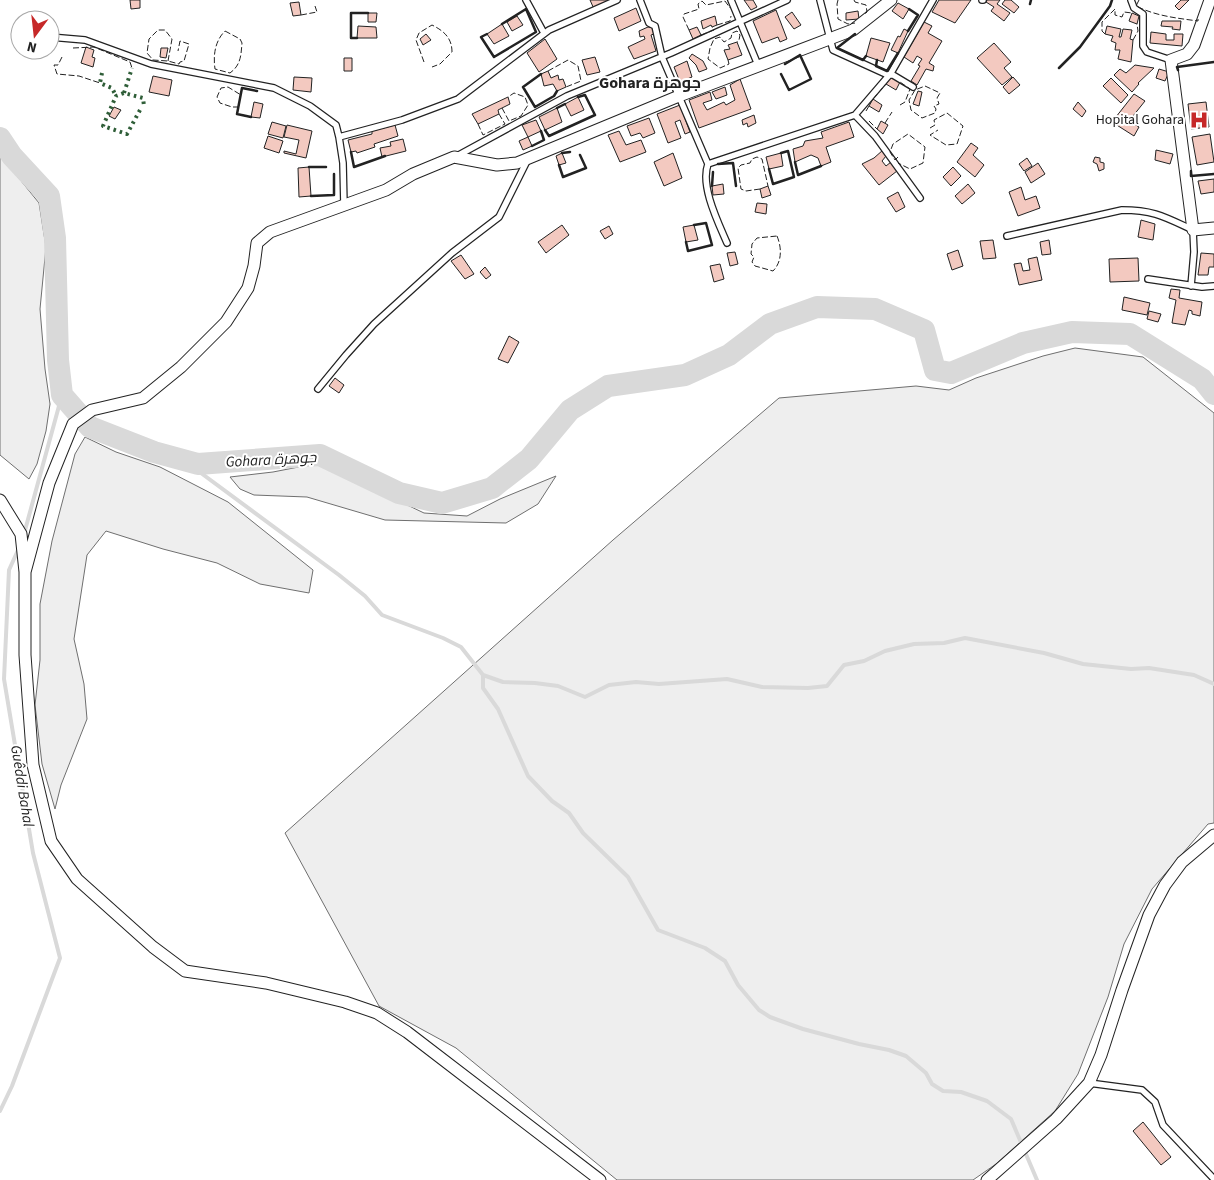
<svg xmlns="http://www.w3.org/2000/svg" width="1214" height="1180" font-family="'Source Sans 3',Cairo,sans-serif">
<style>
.green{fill:#eee;stroke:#6f6f6f}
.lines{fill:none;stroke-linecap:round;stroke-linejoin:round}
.stream{stroke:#d9d9d9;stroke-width:4}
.river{stroke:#d9d9d9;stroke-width:22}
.building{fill:#f3c9c0;stroke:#222}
.lane-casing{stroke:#222;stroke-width:8}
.street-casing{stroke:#222;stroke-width:13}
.lane{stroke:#fff;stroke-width:5.5}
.street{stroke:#fff;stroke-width:11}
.hedge{stroke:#2f5e38;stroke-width:4;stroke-dasharray:2.5 4;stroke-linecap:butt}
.fence{stroke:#222;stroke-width:1;stroke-dasharray:6 2.5;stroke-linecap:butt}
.wall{stroke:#222;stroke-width:2.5}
.labels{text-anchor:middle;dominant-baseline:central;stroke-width:4;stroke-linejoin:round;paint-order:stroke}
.poi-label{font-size:14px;fill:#222;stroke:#fff;text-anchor:end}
.water-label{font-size:15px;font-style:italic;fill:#222;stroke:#fff}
.quarter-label{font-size:16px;font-weight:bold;fill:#222;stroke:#fff}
</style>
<rect width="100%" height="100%" fill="#fff"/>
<path class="green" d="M0 155 39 203 46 247 40 309 45 369 50 404 46 431 37 464 29 479 0 455Z
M1075 348 1143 357 1214 413V823L1208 824 1152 889 1124 944 1108 997 1078 1074 1055 1111 996 1164 973 1180H617L456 1048 379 1006 285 833 613 540 779 398 916 386 949 390 976 378 1043 356Z
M85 437 116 452 160 467 228 502 313 570 309 593 260 584 217 563 163 549 106 531 87 555 74 639 84 684 87 719 61 785 55 809 42 764 35 705 40 660V604L52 541 75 454Z
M319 463 424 513 467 516 500 499 556 476 538 504 506 523 385 520 307 497 254 495 240 489 230 477 273 472Z"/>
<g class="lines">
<path class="stream" d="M182 459 339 575 365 596 382 615 443 638 461 647 483 675 503 682 535 683 558 686 585 697 609 685 636 682 659 684 727 679 762 687 808 688 827 686 844 665 864 661 885 651 914 644 944 643 965 638 1044 653 1083 664 1131 669 1149 668 1194 675 1214 684
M24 534 62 395
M483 675V688L498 709 528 776 552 801 569 813 583 833 628 877 658 930 705 948 725 961 738 985 759 1010 770 1017 803 1029 859 1044 889 1050 906 1056 926 1073 932 1084 943 1091 961 1092 987 1101 1011 1119 1037 1180
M0 1111 12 1086 60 958 33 853 4 679 9 570 19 548"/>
<path class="river" d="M0 138 12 156 49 196 55 238 58 360 62 395 90 427 154 452 198 464 320 455 399 493 442 503 492 488 529 459 570 410 608 386 685 375 729 355 770 324 817 307 875 309 924 330 935 370 951 373 1023 343 1072 332 1130 334 1202 379 1214 394"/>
</g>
<path class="building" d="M130 0H140V8L131 9Z
M590 0H612L594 9Z
M744 0H753L757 7 751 10Z
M939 0H971L955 23 932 12Z
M987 0H1000L997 4 1010 13 1004 21 991 11 994 7 986 2Z
M1005 0H1011L1019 7 1014 13 1002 4Z
M1181 0H1189L1179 10 1175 6Z
M299 2 301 15 293 16 290 3Z
M898 3 909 9 903 19 892 11Z
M636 8 641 21 619 31 614 18Z
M776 10 787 39 780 42 778 37 762 43 753 21Z
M858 11 859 19 846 20V13Z
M792 12 801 25 794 29 785 17Z
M368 13H377L376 22H368Z
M1132 13 1139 16 1137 24 1129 21Z
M517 16 523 25 512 31 507 22Z
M715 16 717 25 712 27 711 25 703 29 701 21Z
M1162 21H1181L1180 30 1172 29 1173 27 1161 26Z
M924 22 932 26 928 33 942 41 929 63 934 66 933 71 926 69 917 85 911 81 920 66 918 65 922 59 917 56 913 63 904 57Z
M502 24 509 36 494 44 487 34Z
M358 26 376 27 377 38H357Z
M1107 26 1121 29 1119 37H1121L1123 29 1132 30 1130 39 1133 40 1131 62 1118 59 1120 50H1115L1116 43 1111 41 1113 36 1105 34Z
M648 27 653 28 654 34 651 35 656 51 634 59 628 47 645 39 644 36 640 37 639 31Z
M697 27 701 35 693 39 689 30Z
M904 29 908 31 898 53 891 50 898 36 900 37Z
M1151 32 1166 34V40H1174V34H1183L1182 46 1150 43Z
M426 34 431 40 423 45 420 39Z
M871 38 890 43 883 62 866 56Z
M545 39 557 59 539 72 527 53Z
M737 42 742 55 728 60 724 50 730 49 728 45Z
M994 43 1011 62 1004 68 1012 77 1002 85 977 58Z
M86 47 94 50 92 57 95 58 93 67 81 63Z
M161 48H168L166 58 160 57Z
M692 54 703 61 707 69 699 72 696 65 689 58Z
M595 57 600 72 587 75 582 60Z
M344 58H352V71H344Z
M687 61 692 77 680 82 674 67Z
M1135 65 1154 68 1138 83 1139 84 1132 92 1114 75 1120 69 1126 73Z
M1159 69 1169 72 1165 81 1156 78Z
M548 71 551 78 558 75 559 80 563 79 566 87 557 91 553 84 544 86 541 74Z
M153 76 172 80 169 96 149 92Z
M294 77 312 78 311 92 293 90Z
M891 77 900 82 896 90 886 84Z
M1013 77 1020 85 1009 94 1003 87Z
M1111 78 1128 95 1121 103 1103 86Z
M740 79 751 109 699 128 689 100 710 92 712 100 703 103 707 110 724 102 726 105 735 100 730 85Z
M725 87 727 95 716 99 712 92Z
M918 91 922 92 919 106 913 104Z
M1134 94 1145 101 1129 121 1139 127 1134 136 1112 122Z
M508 97 510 104 498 110 499 114 478 124 472 114Z
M578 97 584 110 571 116 565 104Z
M873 99 882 105 879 112 869 106Z
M254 102 263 104 260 118 251 117Z
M1078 102 1086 111 1082 117 1073 109Z
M1206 102 1209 127 1191 129 1188 104Z
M680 105 690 132 685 134 680 120 675 122 681 138 668 143 657 114Z
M114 107 121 110 115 119 109 116Z
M557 108 562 122 545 130 539 117Z
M754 115 756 123 748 127 747 123 743 125 742 120Z
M649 118 655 133 643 138 640 133 631 136 627 126Z
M536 120 541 131 528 137 522 125Z
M881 121 888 125 883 134 877 129Z
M272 122 286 126 283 138 268 134Z
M849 122 854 137 826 147 831 162 821 166 818 158 811 155 795 162 793 149 803 146 805 141 823 138 821 132Z
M287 125 312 131 306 158 284 153V151L296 154 299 140 284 137Z
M395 125 398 136 374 144 375 147 357 153 356 151 351 152 348 140 372 134V131Z
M619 131 626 145 641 140 646 152 620 162 608 135Z
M1210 134 1214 162 1197 165 1192 137Z
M268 136 283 141 279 153 264 148Z
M528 137 532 146 523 150 519 141Z
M403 139 406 151 382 157 380 148 391 146 390 142Z
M971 143 978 148 973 155 984 165 975 177 957 162Z
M883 150 886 156 882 161 886 166 891 162 897 171 879 185 862 164 874 158Z
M1156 150 1173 154 1170 164 1155 160Z
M562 153 566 163 559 165 556 156Z
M673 153 682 178 664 186 654 162Z
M781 153 783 166 769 169 766 157Z
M1095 157 1100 158V162L1104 163V169L1099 171 1097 164 1093 162Z
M1027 158 1032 166 1024 171 1019 164Z
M1038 163 1045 174 1031 183 1025 172Z
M309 167 311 196 299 197 298 168Z
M953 167 961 176 951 186 943 177Z
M1214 179V192L1201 194 1198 181Z
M723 184 724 194 713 195 712 186Z
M968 184 975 193 962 204 955 196Z
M768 186 771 195 762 198 760 189Z
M1021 187 1025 200 1036 196 1040 208 1018 216 1009 192Z
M898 192 905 207 896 212 887 198Z
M757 203 767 204 766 214 755 212Z
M1141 220 1155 224 1153 240 1138 237Z
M562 225 569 235 546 253 538 242Z
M694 225 698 240 686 242 683 227Z
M609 226 613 234 605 239 600 231Z
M993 240 996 258 983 259 980 241Z
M1049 240 1051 254 1042 255 1040 242Z
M958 250 963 266 952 270 947 254Z
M735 252 738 264 730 266 727 253Z
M1201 253 1214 254V267H1209L1208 275H1198Z
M461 255 474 274 465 279 451 261Z
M1037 257 1042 280 1019 285 1014 264 1021 263 1023 271 1030 270 1028 259Z
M1138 258 1139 281 1110 282 1109 259Z
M720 264 724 279 714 282 710 266Z
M485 267 491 275 486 279 480 272Z
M1171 289 1180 290 1179 298 1202 302 1200 316 1192 314V311L1189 310 1185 325 1172 323 1176 300 1169 298Z
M1124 297 1150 303 1147 315 1122 310Z
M1149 311 1161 314 1158 322 1147 319Z
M509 336 519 342 508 363 498 359Z
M335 378 344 385 339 393 329 386Z
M1143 1122 1171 1157 1161 1165 1133 1131Z"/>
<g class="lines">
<g class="lane-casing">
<path id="lane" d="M526 0 544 33
M640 0 649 23 655 26 662 57 708 164
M731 0 758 65
M820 0 833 50 888 75H893L913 87
M982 0H983
M1131 0 1134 8 1143 14V46L1147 52 1171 60
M50 37 85 40 151 64 274 88 310 106 336 125 339 137
M855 115 875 136 920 198
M457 156 567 96 671 53 787 0
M344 206 343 163 339 137 402 120 458 99 549 30 617 0
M1007 236 1122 210C1154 210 1165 217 1193 230L1194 252 1191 286
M727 243C718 222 700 186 708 164L855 115 891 73 933 0
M1148 279 1202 287 1214 286
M318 389 346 355 374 324 452 253 499 217 528 159
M1089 1083 1142 1090 1155 1102 1163 1125 1214 1179"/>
</g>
<g class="street-casing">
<path id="street" d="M1210 0 1194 45 1187 54 1171 60 1193 230 1214 228
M0 500 21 534 25 572V655L33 765 51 841 77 879 153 947 185 971 266 983 345 1002 377 1013 407 1032 600 1180
M25 572 49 483 73 424 92 410 143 398 181 367 226 322 248 288 254 266 257 243 270 232 386 190 413 174 454 157 497 165 517 163 679 96 853 30 891 0
M987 1180 1056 1119 1089 1083 1101 1055 1122 990 1149 915 1165 885 1182 862 1214 835"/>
</g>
<use href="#lane" class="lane"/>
<use href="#street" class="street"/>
<path class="hedge" d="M102 73 100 83 112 88 116 96
M124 93 132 68
M140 110 127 134 103 126 116 96 124 93 143 98 144 106"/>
<path class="fence" d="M838 0 837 4 838 19 848 24 855 23
M854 0 855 2 866 5 867 12 864 15
M1139 0 1136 6C1156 16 1176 18 1198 21V19
M301 15 317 12 315 6
M717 25 730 21 731 16
M689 30 683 17 684 14 699 9 698 4 702 1 706 5 725 1 730 8
M225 31 240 39 242 43C241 55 241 65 230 73L215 69C213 55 215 41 225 31Z
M1105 34 1102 31V22L1115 9V15L1122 17 1124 12 1132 13
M701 35 714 30 712 27
M1133 40 1138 31 1137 24
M73 48 94 47 130 62 132 68
M62 57 58 65H54L57 74 79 76 100 83
M728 60 729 64 720 68 708 59 710 48 714 39 720 37 724 42 731 38 732 33 737 31 740 35 739 40 737 42
M168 61 172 39 165 30H158L149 39 147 53 153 60 168 61 179 64 180 62 184 61 189 44 180 41 178 51
M424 62 416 40 419 33 432 25C444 31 452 38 452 52L440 64 432 67
M548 71 568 60 578 66 581 81 566 87
M925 86 940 93 937 98 939 104 934 106 936 109 935 113 922 118 911 110 909 100 915 90Z
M873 99 886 84
M900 105 905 102 910 89 900 82
M239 107H232L220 103 217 97 221 88 228 87 241 95
M502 108 509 121 521 116 528 105 525 97 514 93 508 97
M866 111 869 106
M869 121 877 129
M885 123 892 112
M478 124 483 135 505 124 499 114
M930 128 935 125 934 120 947 113 963 126 957 144 946 145 930 135 938 130
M898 157 895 160 890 152 893 144 908 134 925 147 923 163 910 169 898 163
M760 189 746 191 741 189 738 168 741 165 750 163 752 159 757 157 762 159 768 186
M777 236C782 248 782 262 773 271L755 266 752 262 754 257 751 254 752 244 757 238Z"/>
<path class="wall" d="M1030 4 1031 0
M908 31 918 15 909 9
M487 34 481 37 494 57 536 32 526 9 502 24
M855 34 837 48 863 60 866 56
M357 38H351V13H368
M877 60 876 66 887 71 898 53
M1059 68 1080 47 1110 6 1112 0
M1178 70 1177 67 1214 62
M541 74 523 87 535 107 554 96 557 91
M781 74 789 90 811 79 800 55 785 64
M557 108 565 104
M251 117 237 114 242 88 257 91
M545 130 549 136 595 115 585 95 578 97
M532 146 544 140 541 131
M351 152 354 167 385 156
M562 153 570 152
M795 162 798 175 821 166
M718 164 733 163 736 186
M559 165 563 177 586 168 580 155
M309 167H326
M769 169 773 184 794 177 788 151 781 153
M1191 171V176L1214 174
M712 186 713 172
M311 196 334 195V174
M686 242 688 251 712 245 706 223 694 225"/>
</g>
<defs>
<g id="hospital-bare" transform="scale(1.5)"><path d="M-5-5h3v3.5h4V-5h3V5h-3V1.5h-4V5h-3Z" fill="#c62828" stroke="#fff" stroke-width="2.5" paint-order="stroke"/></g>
</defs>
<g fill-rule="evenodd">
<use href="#hospital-bare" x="1199" y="120"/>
</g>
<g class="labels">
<g class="poi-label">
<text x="1184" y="120">Hopital Gohara</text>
</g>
<g class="water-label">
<text transform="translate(271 460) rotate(-3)">Gohara جوهرة</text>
<text transform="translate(22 786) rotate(81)">Guêddi Bahal</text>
</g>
<g class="quarter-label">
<text x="650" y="83">Gohara جوهرة</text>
</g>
</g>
<g transform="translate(35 35) rotate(195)"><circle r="24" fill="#ffffff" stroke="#a7a7a7"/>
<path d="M0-4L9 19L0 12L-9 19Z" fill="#c62828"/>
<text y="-8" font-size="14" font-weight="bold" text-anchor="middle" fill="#222222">N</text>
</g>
</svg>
